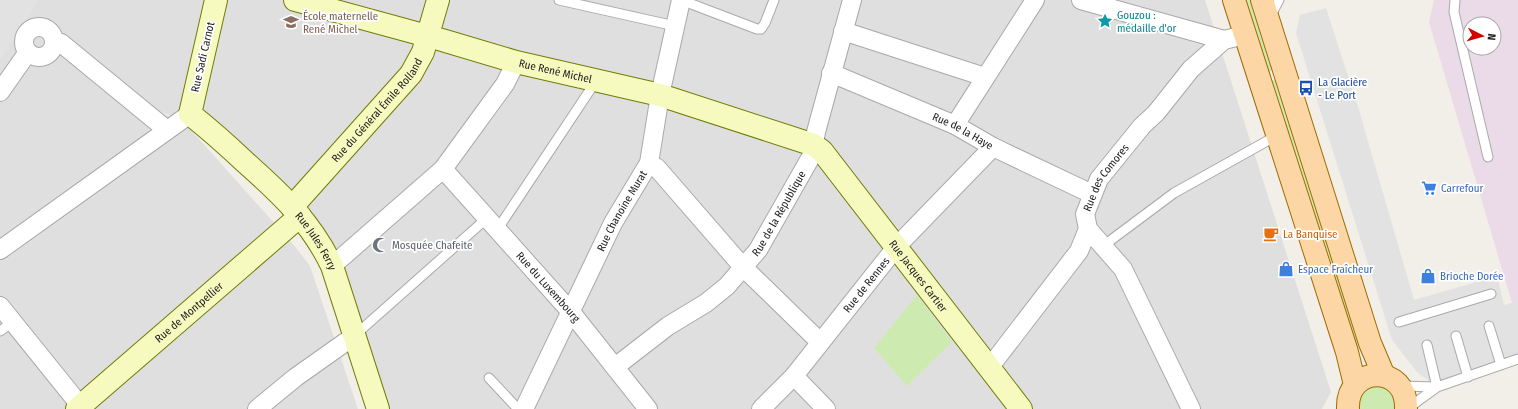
<svg xmlns="http://www.w3.org/2000/svg" width="1518" height="409" font-family="'Fira Sans Condensed',sans-serif">
<style>
.residential{fill:#e0dfdf}
.industrial{fill:#ebdbe8;fill-rule:evenodd}
.grass{fill:#cdebb0}
.parking{fill:#e2e2e2}
.lines{fill:none;stroke-linecap:round;stroke-linejoin:round}
.lane-casing{stroke:#a9a9a9;stroke-width:11}
.street-casing{stroke:#a9a9a9;stroke-width:20}
.secondary-casing{stroke:#707d05;stroke-width:24}
.primary-casing{stroke:#a06b00;stroke-width:24}
.lane{stroke:#fff;stroke-width:9}
.street{stroke:#fff;stroke-width:18}
.secondary{stroke:#f7fabf;stroke-width:22}
.primary{stroke:#fcd6a4;stroke-width:22}
.labels{text-anchor:middle;dominant-baseline:central;stroke-width:3.5;stroke-linejoin:round;paint-order:stroke}
.culture-label{font-size:11px;fill:#0d838f;stroke:#fff;text-anchor:start}
.education-label{font-size:11px;fill:#785e54;stroke:#fff;text-anchor:start}
.street-label{font-size:11px;fill:#222;stroke:#fff}
.transit-label{font-size:11px;fill:#164399;stroke:#fff;text-anchor:start}
.shop-label{font-size:11px;fill:#366cbe;stroke:#fff;text-anchor:start}
.food-label{font-size:11px;fill:#c56008;stroke:#fff;text-anchor:start}
.worship-label{font-size:11px;fill:#5b616d;stroke:#fff;text-anchor:start}
</style>
<rect width="100%" height="100%" fill="#f2efe9"/>
<path class="residential" d="M0 0H1205L1331 392 1322 409H382L324 256 195 126 160 111 191 130 293 244 310 266 358 409H0Z"/>
<path class="industrial" d="M1434 0H1518V302L1512 303 1429 22ZM1470 24H1494V48H1470Z"/>
<path class="grass" d="M1242 0H1258L1279 69 1265 73Z
M1281 78 1364 343 1350 347 1267 82Z
M917 295 952 342 907 386 874 348Z
M1382 385 1392 392 1396 409H1357L1356 405 1364 389Z"/>
<path class="parking" d="M0 0H39L0 60Z
M1326 8 1359 110 1414 300 1497 276 1504 305 1518 301V359L1437 387 1417 372 1392 340 1296 33 1300 15Z"/>
<g class="lines">
<g class="lane-casing">
<path id="lane" d="M559 0 675 26
M681 0 757 29H761L765 23 774 0
M1455 0 1454 12 1488 157
M1270 17 1279 0
M497 230 596 81
M1103 246 1174 193 1276 136
M1399 322 1491 294
M1489 326 1501 365
M0 331 13 322
M354 336 486 219
M1456 336 1468 377
M1427 345 1437 387
M489 378 518 409
M1400 386 1437 387
M1407 409 1437 387 1518 359"/>
</g>
<g class="street-casing">
<g id="street">
<path d="M1081 0 1224 40"/>
<circle cx="39" cy="42" r="15"/>
<path d="M843 31 985 77"/>
<path d="M54 43H61L167 130"/>
<path id="s1" d="M831 73 955 125 993 147 1092 194"/>
<path d="M0 92 28 52"/>
<path d="M955 125 1035 0"/>
<path d="M649 163 657 168 743 267 820 342"/>
<path id="s2" d="M443 169 571 312 648 409"/>
<path d="M1088 229 1123 269 1191 409"/>
<path d="M0 250 190 114"/>
<path d="M332 266 443 169 505 84 516 62"/>
<path d="M0 306 83 409"/>
<path id="s3" d="M615 367 668 326 706 303 727 286 758 250 812 155 816 132 852 0"/>
<path id="s4" d="M989 368 1079 251 1088 229 1085 214 1099 179 1142 126 1156 113 1191 69 1224 40 1245 35"/>
<path d="M794 376 826 409"/>
<path d="M257 409 296 377 354 336"/>
<path id="s5" d="M524 409 613 223 649 163 660 95 681 0"/>
<path id="s6" d="M761 409 794 376 897 246 993 147"/>
</g>
</g>
<g class="secondary-casing">
<g id="secondary">
<path id="s7" d="M216 0 190 114C209 129 227 145 245 162 281 194 311 222 332 266L378 409"/>
<path id="s8" d="M295 0 442 40 516 62 660 95 814 145 822 151 1021 409"/>
<path id="s9" d="M292 207 411 74 423 52 438 0"/>
<path id="s10" d="M77 409 300 216"/>
</g>
</g>
<g class="primary-casing">
<path id="primary" d="M1234 0C1271 118 1309 235 1347 352L1355 385
M1262 0 1370 343 1384 376
M1348 409C1346 364 1408 364 1406 409"/>
</g>
<use href="#lane" class="lane"/>
<use href="#street" class="street"/>
<use href="#secondary" class="secondary"/>
<use href="#primary" class="primary"/>
</g>
<defs>
<g id="sight-bare" transform="scale(1.2)"><path d="M0-6L1.8-2.2L6-1.7L2.9 1.2L3.7 5.4L0 3.3L-3.7 5.4L-2.9 1.2L-6-1.7L-1.8-2.2Z" fill="#0f9aa8" stroke="#fff" stroke-width="2.5" paint-order="stroke"/></g>
<g id="school-bare" transform="scale(1.2)"><path d="M0-5L7-2L0 1L-7-2ZM-4 1L0 2.5L4 1V4Q0 6-4 4Z" fill="#8d6e63" stroke="#fff" stroke-width="2.5" paint-order="stroke"/></g>
<g id="bus-bare" transform="scale(1.2)"><path d="M-5-6H5V4H4V6H2V4H-2V6H-4V4H-5ZM-3.5-4V0h7V-4ZM-3.5 1.2v1.5H-2V1.2ZM2 1.2v1.5H3.5V1.2Z" fill="#1a4fb4" stroke="#fff" stroke-width="2.5" paint-order="stroke"/></g>
<g id="supermarket-bare" transform="scale(1.2)"><path d="M-6-5.5h2.5l.6 2H6L4.5 2H-2.5L-4.4-4H-6ZM-1.5 3.2a1.3 1.3 0 1 0 .1 0ZM3 3.2a1.3 1.3 0 1 0 .1 0Z" fill="#3f7fe0" stroke="#fff" stroke-width="2.5" paint-order="stroke"/></g>
<g id="cafe-bare" transform="scale(1.2)"><path d="M-5.5-4.5H6V0H3Q3 3.5 0 3.5H-2.5Q-5.5 3.5-5.5 0ZM3-3.2v2h1.7v-2ZM-6 4.5H4V6H-6Z" fill="#e8710a" stroke="#fff" stroke-width="2.5" paint-order="stroke"/></g>
<g id="mosque-bare" transform="scale(1.2)"><path d="M3.5-4.9A6 6 0 1 0 3.5 4.9A5 5 0 1 1 3.5-4.9Z" fill="#6b7280" stroke="#fff" stroke-width="2.5" paint-order="stroke"/></g>
<g id="shop-bare" transform="scale(1.2)"><path d="M-5-2.5h2.3a2.7 3.5 0 0 1 5.4 0H5L5.5 6h-11ZM-1.5-2.5h3a1.5 2.3 0 0 0-3 0Z" fill="#3f7fe0" stroke="#fff" stroke-width="2.5" paint-order="stroke"/></g>
</defs>
<g fill-rule="evenodd">
<use href="#sight-bare" x="1105" y="21"/>
<use href="#school-bare" x="291" y="22"/>
<use href="#bus-bare" x="1306" y="88"/>
<use href="#supermarket-bare" x="1429" y="188"/>
<use href="#cafe-bare" x="1271" y="234"/>
<use href="#mosque-bare" x="380" y="245"/>
<use href="#shop-bare" x="1286" y="269"/>
<use href="#shop-bare" x="1428" y="276"/>
</g>
<g class="labels">
<g class="culture-label">
<text x="1117" y="15">Gouzou :<tspan x="1117" dy="13">médaille d'or</tspan></text>
</g>
<g class="education-label">
<text x="303" y="16">École maternelle<tspan x="303" dy="13">René Michel</tspan></text>
</g>
<g class="street-label">
<text transform="translate(203 57) rotate(-77)">Rue Sadi Carnot</text>
<text stroke="none"><textPath href="#s8" startOffset="270">Rue René Michel</textPath></text>
<text stroke="none"><textPath href="#s9" startOffset="129">Rue du Général Émile Rolland</textPath></text>
<text stroke="none"><textPath href="#s1" startOffset="144">Rue de la Haye</textPath></text>
<text stroke="none"><textPath href="#s4" startOffset="229">Rue des Comores</textPath></text>
<text stroke="none"><textPath href="#s5" startOffset="221">Rue Chanoine Murat</textPath></text>
<text stroke="none"><textPath href="#s3" startOffset="228">Rue de la République</textPath></text>
<text stroke="none"><textPath href="#s7" startOffset="297">Rue Jules Ferry</textPath></text>
<text stroke="none"><textPath href="#s8" startOffset="707">Rue Jacques Cartier</textPath></text>
<text stroke="none"><textPath href="#s6" startOffset="163">Rue de Rennes</textPath></text>
<text stroke="none"><textPath href="#s2" startOffset="158">Rue du Luxembourg</textPath></text>
<text stroke="none"><textPath href="#s10" startOffset="148">Rue de Montpellier</textPath></text>
</g>
<g class="transit-label">
<text x="1318" y="82">La Glacière<tspan x="1318" dy="13">- Le Port</tspan></text>
</g>
<g class="shop-label">
<text x="1441" y="188">Carrefour</text>
<text x="1298" y="269">Espace Fraîcheur</text>
<text x="1440" y="276">Brioche Dorée</text>
</g>
<g class="food-label">
<text x="1283" y="234">La Banquise</text>
</g>
<g class="worship-label">
<text x="392" y="245">Mosquée Chafeite</text>
</g>
</g>
<g transform="translate(1482 36) rotate(96)"><circle r="19" fill="#ffffff" stroke="#a7a7a7"/>
<path d="M0-3L7 15L0 10L-7 15Z" fill="#d40000"/>
<text y="-6" font-size="11" font-weight="bold" text-anchor="middle" fill="#222222">N</text>
</g>
</svg>
